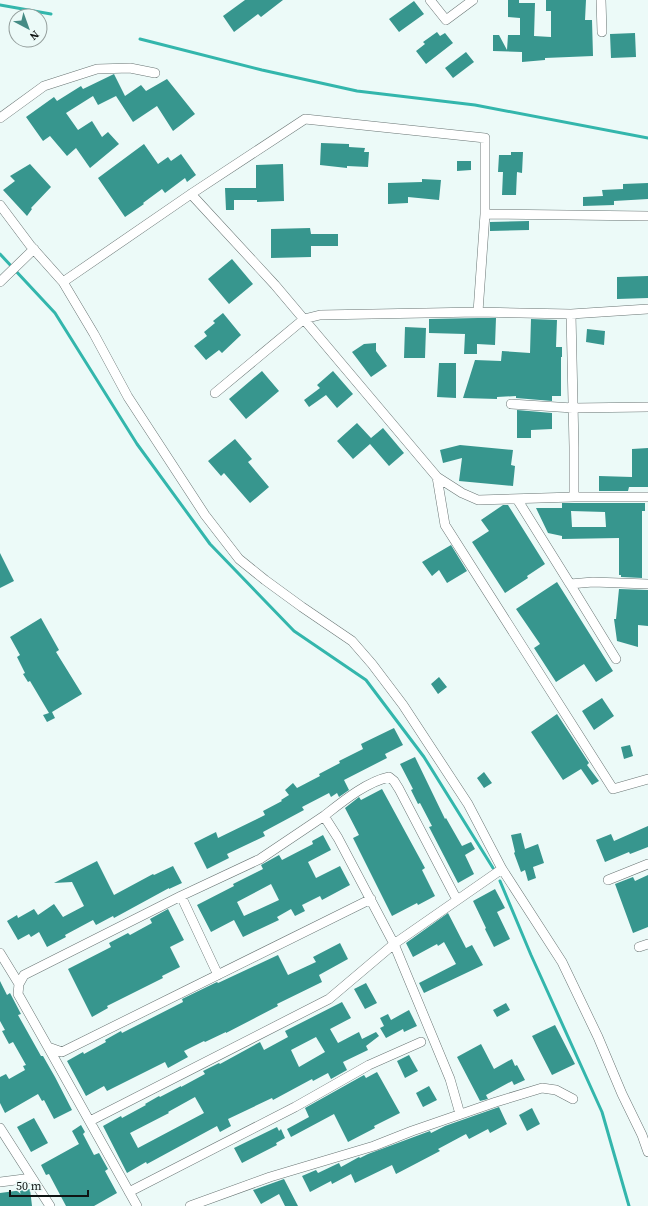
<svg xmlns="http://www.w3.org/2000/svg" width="648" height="1206" font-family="'Source Serif 4',serif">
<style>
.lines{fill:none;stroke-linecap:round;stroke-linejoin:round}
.stream{stroke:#33b6ac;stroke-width:3}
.building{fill:#37968e;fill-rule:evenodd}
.street-casing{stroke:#697574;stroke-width:10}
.street{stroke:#fff;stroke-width:9}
</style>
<rect width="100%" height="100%" fill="#ecfaf8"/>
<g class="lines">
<path class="stream" d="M0 5 51 14
M140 39 262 70 357 91 475 105 648 138
M0 254 55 313 137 444 210 544 294 631 366 680 424 757 493 868
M500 881 531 955 602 1112 629 1206"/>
</g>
<path class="building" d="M245 0H283L261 17 258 14 234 32 223 16Z
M508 0H519V3H535L534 36 551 37V11H546V0H586L585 20H592L593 56 545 58V60L522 62V52L493 51V35H499L507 50 508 35H520V18L508 17Z
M414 1 424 14 399 32 389 19Z
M437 32 440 36 445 33 453 43 426 64 416 51 425 44 423 42Z
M635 33 636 57 611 58 610 34Z
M466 52 474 62 453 78 445 68Z
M114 74 125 96 141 85 146 91 167 79 195 114 173 131 157 106 133 122 116 96 98 105 93 96 66 113 78 130 92 121 102 137 108 132 119 144 90 168 76 148 67 156 50 136 43 141 26 117 54 97 57 101 81 86 83 89Z
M321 143 349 144V147L365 148 364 152H369L368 167 347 166V168L320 165Z
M144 144 158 164 168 157 171 161 181 154 196 175 187 182 185 178 165 193 162 189 143 203 144 204 125 217 98 178Z
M511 152H523L522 173 517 172 516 195H502L503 172H498L499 155H511Z
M457 161H471V170L457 171Z
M30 164 51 187 31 208 32 209 27 216 3 190 15 181 10 176Z
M283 164 284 201 257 202V200H234V210H226L225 188H256V165Z
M422 179 441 180 439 200 408 197V203L388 204V183L422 182Z
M648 183V199L614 201V205L583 206V197L603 196 602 190 623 189V184Z
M529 221V230L490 231V222Z
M310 228 311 234H338V246H311V257L271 258V229Z
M232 259 253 284 229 304 208 279Z
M648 276V298L617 299V277Z
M223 313 241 335 222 353 219 350 206 360 194 346 207 336 204 332 215 323 213 321Z
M478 318H496L495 345 477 344V354H464L465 334 429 333V319Z
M531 319 557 320 556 347H562V357H561V396H552V401L516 398V396L497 397V399L463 398 475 360 501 361 502 351 530 353Z
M405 327 426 328 425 358H404Z
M587 329 605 331 604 345 586 342Z
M376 343V351L387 366 371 377 352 352 364 344Z
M439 363H456V398L437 397Z
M262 371 279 391 246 419 229 399Z
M333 371 353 394 337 408 326 395 309 407 304 400 320 388 317 385Z
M517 410 552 413V429L531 430V438H517Z
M357 423 371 438 383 428 404 453 389 466 370 444 353 459 337 441Z
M235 439 252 459 248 462 269 487 250 503 224 473 221 476 208 461Z
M460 445 513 450 511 465 515 466 513 486 459 481 462 458 443 463 440 450Z
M648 448V487H629L628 491H599V476L632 477V449Z
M562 503H645V511H642V578L621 577V575H619V538L562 539V536L548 533 536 508H562ZM571 511 605 512 606 527H572Z
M503 505H508L545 564 527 576 528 578 505 593 472 542 489 531 481 520Z
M451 545 467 571 447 583 439 570 432 576 422 562Z
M0 553 14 581 0 588Z
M557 582 613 671 596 682 584 664 556 682 534 648 540 644 516 609Z
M619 589 648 590V626L638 625V647L617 641 614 619H616Z
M41 618 59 650 56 652 82 694 52 712 55 718 47 722 43 715 49 713 30 681 28 682 23 674 25 673 17 657 20 655 10 637Z
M439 677 447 687 438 694 431 684Z
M602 698 614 716 594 730 582 711Z
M557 714 589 763 587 765 599 781 592 785 581 769 563 780 531 732Z
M394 728 403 745 385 754 387 758 344 780 349 790 339 797 337 793 331 797 329 793 302 807 304 810 263 832 265 836 227 854 229 858 207 869 194 843 216 832 218 838 265 815 263 811 282 801 281 800 289 795 285 790 293 783 297 788 320 776 319 774 340 763 339 761 363 749 361 744Z
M630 745 633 756 624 759 621 747Z
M415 757 445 819 446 818 462 846 471 842 475 849 465 855 474 874 458 883 429 827 432 826 420 803 418 804 411 790 413 789 400 764Z
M484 772 492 783 484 788 477 778Z
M382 789 425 868 422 870 435 896 418 905 417 903 392 916 353 838 359 835 345 808 359 797 361 800Z
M648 826V847L630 854 629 852 605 862 596 840 611 834 614 841Z
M521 833 525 849 538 844 544 863 533 867 536 878 528 881 525 870 521 872 514 853 515 852 511 835Z
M323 835 331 850 308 862 316 878 340 866 350 885 322 900 320 896 302 905 305 911 295 916 291 909 277 917 279 920 243 937 234 920 211 932 197 905 234 886 233 884 263 869 261 865 279 855 282 860 313 844 312 841ZM271 884 279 900 244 916 237 902Z
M97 861 114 895 153 874 154 875 173 866 182 883 169 889V888L114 918 113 916 96 925 93 920 65 935 66 937 47 947 39 932 31 937 29 934 18 940 7 921 17 915 18 918 34 909 38 915 54 904 63 917 84 906 72 882 54 883Z
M648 875V927L633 933 615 884 633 877 635 881Z
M495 889 505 908 497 912 510 939 494 947 485 929 486 928 473 901Z
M168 909 184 940 170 947 180 967 162 976 163 978 107 1006 108 1008 92 1017 68 969 111 947 109 943 128 933 130 935 152 923 150 919Z
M448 913 466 948 472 945 483 965 424 993 419 983 456 964 444 942 438 946 437 944 413 957 406 943Z
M340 943 348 959 319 975 322 982 277 1004 278 1006 226 1033V1032L205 1042 204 1041 184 1051 188 1057 168 1068 165 1062 107 1091 104 1086 86 1096 67 1061 83 1052 84 1054 106 1042 105 1040 121 1031 122 1033 183 1002 182 999 217 982 218 983 278 955 288 975 316 962 313 957Z
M0 981 7 995 10 993 21 1014 18 1015 41 1056H43L55 1077 72 1110 54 1119 44 1100 42 1101 38 1094 5 1113 0 1103V1077L6 1074 9 1079 25 1070 23 1066 26 1065 13 1042 9 1044 2 1031 5 1030 0 1021Z
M366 983 377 1003 365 1009 354 989Z
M342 1002 351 1018 330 1029 338 1043 359 1032 362 1039 376 1032 379 1036 366 1046 368 1050 343 1062 347 1070 331 1079 328 1073 313 1081 312 1079 273 1100 272 1098 228 1119 231 1126 220 1132 217 1126 147 1164 146 1162 127 1173 103 1126 121 1116 122 1118 146 1105 145 1104 159 1096 160 1097 181 1086V1087L205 1074 203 1071 219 1063 220 1064 260 1042 264 1050 288 1037 285 1031ZM316 1037 325 1052 299 1067 291 1050ZM195 1097 204 1113 138 1148 130 1133 169 1113 168 1112Z
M506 1003 510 1010 497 1017 493 1010Z
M409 1010 417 1026 404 1032 403 1029 386 1038 380 1028 384 1026 380 1018 388 1014 391 1020Z
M555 1025 575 1064 552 1075 532 1036Z
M481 1044 494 1069 512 1059 515 1066 517 1065 525 1080 514 1085 512 1081 486 1095 488 1099 480 1101 457 1057Z
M409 1055 418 1071 405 1078 397 1061Z
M377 1072 400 1113 374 1126 375 1128 348 1142 334 1114 291 1137 287 1129 309 1117 305 1108 364 1075 366 1078Z
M429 1086 437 1100 423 1107 416 1093Z
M499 1107 507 1124 490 1133 488 1129 469 1139 466 1134 438 1149 440 1151 396 1174 392 1165 355 1183 351 1174 332 1184 331 1181 310 1192 302 1176 316 1170 318 1173 339 1163 341 1167 359 1157 360 1158 368 1154 430 1131 431 1133 445 1126Z
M532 1108 540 1124 527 1131 519 1115Z
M34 1118 48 1143 31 1152 17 1127Z
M81 1125 85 1132 83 1134 94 1155 99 1153 108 1169 105 1171 117 1193 94 1206H66L49 1174 46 1175 41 1165 79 1144 72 1131Z
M277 1127 279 1131 281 1129 285 1138 276 1143 277 1145 242 1163 234 1148Z
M284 1179 298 1206H285L279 1194 261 1204 253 1190Z
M30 1189 32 1206H0V1193Z"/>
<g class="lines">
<g class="street-casing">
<path id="street" d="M430 0 446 20 473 0
M601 0 602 32
M0 118 44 86 97 69 130 68 155 73
M191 194 275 285 437 477 462 493 478 500 574 497H648
M0 205 30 245 63 282 94 334 128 397 205 515 239 559 265 580 302 607 352 641 372 664 403 705 468 804 502 869 562 962 598 1037 622 1094 642 1135 648 1152
M485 214 648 216
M0 282 34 249
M63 282 191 194 305 119 485 138V214L478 312
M571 314 574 447V497
M215 393 304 319 320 315 478 312 571 314 648 309
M511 404 573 408 648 407
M437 477 445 525 613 789 648 779
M517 499 570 584 593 582 648 584
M570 584 616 659
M324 816C342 802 366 782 389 777L394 781 399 789 457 900
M608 880 648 864
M181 896 218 975
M371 899 62 1052 48 1047 18 994 19 984 24 975 181 896 260 859 324 816 338 838 394 944 450 1079 460 1114
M639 947 648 944
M0 953 19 984
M48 1047 137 1206
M90 1121 329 999 394 944 502 869
M0 1128 50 1206
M0 1182 32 1178
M129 1192 295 1107 369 1065 421 1042
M190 1206 270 1177 374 1146 412 1131 496 1102 542 1088 556 1090 573 1099"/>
</g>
<use href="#street" class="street"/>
</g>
<g transform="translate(28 28) rotate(139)"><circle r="19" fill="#ecfaf8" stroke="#949e9c"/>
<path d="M0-3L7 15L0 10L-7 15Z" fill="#458b85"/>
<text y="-6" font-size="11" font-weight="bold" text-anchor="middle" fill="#0f1413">N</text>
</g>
<path d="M10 1190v6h78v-6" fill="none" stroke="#0f1413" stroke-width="2"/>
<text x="16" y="1190" font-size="12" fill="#0f1413" stroke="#ecfaf8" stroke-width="3" paint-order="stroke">50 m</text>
</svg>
